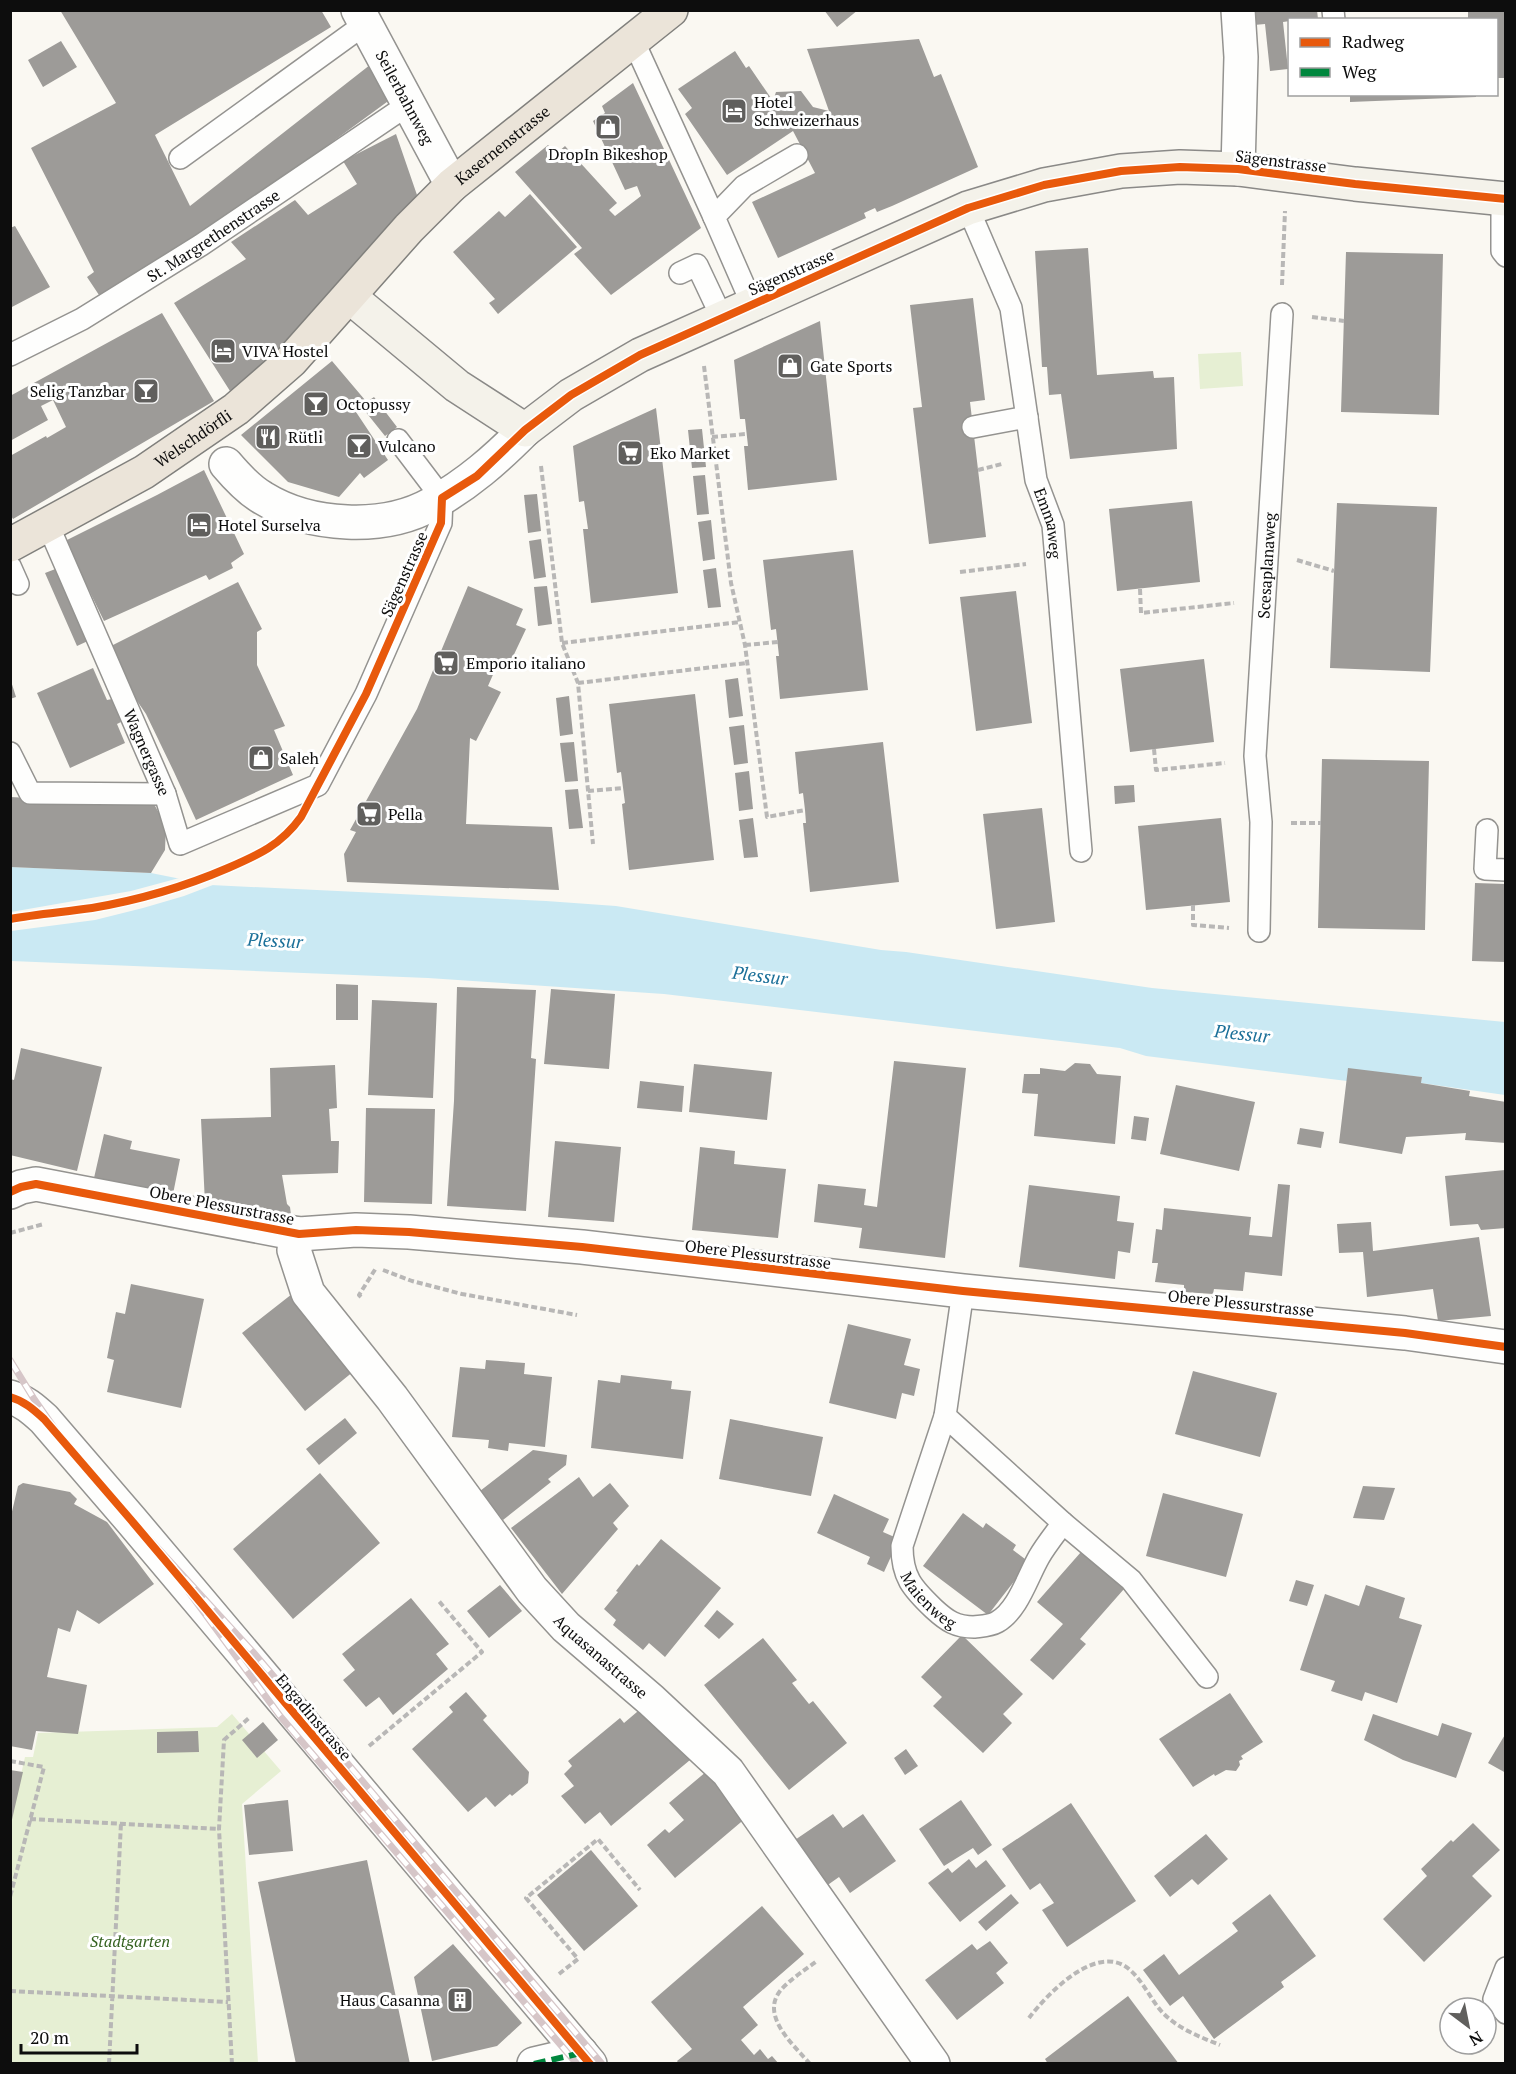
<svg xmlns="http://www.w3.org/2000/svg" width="1516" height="2074" font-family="'PT Serif',serif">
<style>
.green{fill:#e6efd3}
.water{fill:#cae9f3}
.pier{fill:#faf8f2}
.building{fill:#9d9b98}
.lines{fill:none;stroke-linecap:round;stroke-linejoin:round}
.lane-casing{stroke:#949390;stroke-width:24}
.street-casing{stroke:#949390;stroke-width:36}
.secondary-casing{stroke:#8a8987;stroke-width:36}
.primary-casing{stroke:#81807d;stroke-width:36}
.path{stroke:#b8b7b6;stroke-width:4;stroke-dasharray:6 3;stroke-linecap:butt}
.lane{stroke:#fefefd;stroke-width:21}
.street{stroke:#fefefd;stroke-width:33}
.secondary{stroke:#f4f2ea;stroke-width:33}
.primary{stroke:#ebe4d9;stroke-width:33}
.rail-casing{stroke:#d6c6c8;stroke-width:7}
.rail{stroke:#fff;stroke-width:4.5;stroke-dasharray:14;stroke-linecap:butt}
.quiet{stroke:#00873e;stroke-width:6;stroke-dasharray:12 6;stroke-linecap:butt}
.cycleway-casing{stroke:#fff;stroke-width:11}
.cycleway{stroke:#e8590c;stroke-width:8}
.labels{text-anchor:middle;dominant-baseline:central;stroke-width:6;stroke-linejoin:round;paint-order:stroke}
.street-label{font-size:16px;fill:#0d0d0d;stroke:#fff}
.poi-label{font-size:16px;fill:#0d0d0d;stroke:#fff;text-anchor:start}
.park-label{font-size:16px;font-style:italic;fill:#356220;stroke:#fff}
.water-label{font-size:18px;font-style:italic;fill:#1c7099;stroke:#fff}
</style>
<rect width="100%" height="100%" fill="#faf8f2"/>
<path class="green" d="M1241 352 1243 386 1200 389 1198 354Z
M232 1714 281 1771 242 1804 258 2063 11 2064V1819L25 1757H33L38 1733 217 1727Z"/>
<path class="water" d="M11 867 151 873 211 885 546 901 616 906 881 950 906 952 1152 988 1505 1022V1095L1421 1083 1422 1077 1348 1069 1347 1081 1146 1056 1120 1048 664 994 428 978 11 961Z"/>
<path class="pier" d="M183 877 218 883 184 896 143 908 95 920 11 931V912L131 891Z"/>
<path class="building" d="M60 10H321L331 27 155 135 190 206 375 61 391 99 205 235 101 298 87 277 94 272 31 148 116 103Z
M824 10H858L837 27Z
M1253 10H1317L1318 19 1290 20V21L1283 22 1288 69 1270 71 1265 24 1254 25Z
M1468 10H1506V78H1497V20H1468Z
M919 39 934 77 941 74 978 167 892 206 877 212 875 208 864 213 866 218 778 258 752 202 815 173 793 131 727 175 685 114 692 108 678 89 735 51 746 68 749 66 773 101 776 92 801 91 813 107 829 111 807 49Z
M61 41 77 67 43 87 28 60Z
M633 83 701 228 611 295 574 254 582 248 515 172 548 145 556 154 565 146 617 203 609 210 615 216 641 196 637 186 625 190 593 121 605 113 602 106Z
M1350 94H1476V97L1350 102Z
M396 134 417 195 357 271 275 362 230 391 174 303 246 259 231 242 295 200 308 215 357 184 343 161Z
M530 194 577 247 498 314 489 303 495 299 453 252 499 211 505 217Z
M15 226 50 287 10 308V228Z
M1088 248 1097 375 1153 371 1154 378 1174 377 1177 449 1070 459 1061 394 1049 395 1047 367H1042L1035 251Z
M1346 252 1443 254 1439 415 1341 412Z
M973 298 985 400 970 402 986 537 929 544 913 408 922 407 910 305Z
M162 313 214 401 13 519 10 514V456L46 436 47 438 66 427 53 400 41 406 48 420 10 441V396Z
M820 321 837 480 748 490 744 446H748L745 419H740L734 360Z
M332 361 365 400 354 409 388 460 364 478 360 473 339 497 288 482 241 435Z
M374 397 397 427 385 436 361 406Z
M656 408 678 593 591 603 583 529H588L584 501 579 502 573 446Z
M702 429 706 467 692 468 688 430Z
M204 470 244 554 231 563 233 568 209 580 206 575 104 621 65 541 157 495Z
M705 475 709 514 697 515 693 476Z
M537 494 541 531 528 533 524 495Z
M1192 501 1200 582 1117 591 1109 509Z
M1337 503 1437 507 1430 672 1330 668Z
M711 520 715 559 703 561 698 522Z
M541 539 546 577 534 579 529 541Z
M853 550 868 690 780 699 776 656H779L776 629 771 630 763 560Z
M58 568 90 640 77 646 45 573Z
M716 568 721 607 708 608 703 570Z
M238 582 262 629 257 632V665L285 726 274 730 293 775 196 820 174 772 146 714 133 695 111 646Z
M468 586 523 609 516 625 526 629 509 665 499 661 488 686 501 692 476 741 470 738 466 824 552 827 559 890 347 882 344 854 356 832 350 830 417 709Z
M547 586 552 624 538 626 534 587Z
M1016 591 1032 723 976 731 960 597Z
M1204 659 1214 742 1130 752 1120 669Z
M93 668 107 700 112 699 121 722 117 724 125 743 70 768 37 693Z
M10 678 16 697 10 699Z
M738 678 743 716 729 718 725 680Z
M695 694 714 860 629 870 622 804 625 803 621 772 617 773 609 704Z
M569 696 573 734 560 736 556 698Z
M744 725 748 763 734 765 729 727Z
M574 742 578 781 565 782 560 743Z
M883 742 899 882 810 892 803 823H806L805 810 803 793 799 794 795 752Z
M1322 759 1429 761 1425 930 1318 928Z
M749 771 753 809 739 811 735 773Z
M1134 785 1135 802 1115 804 1114 786Z
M578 789 583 828 569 829 565 790Z
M10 797 154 804 166 826 165 850 151 873 10 867Z
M1042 808 1055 922 996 929 983 814Z
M753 818 758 857 744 858 739 820Z
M1221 818 1230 902 1146 910 1138 826Z
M1475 883 1506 884V962L1472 961Z
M336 984 358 985V1020H336Z
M457 987 536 990 531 1058 536 1059 526 1211 447 1206 454 1101Z
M551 989 615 994 609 1069 544 1064Z
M372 1000 437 1003 433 1098 368 1095Z
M21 1048 102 1067 77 1171 10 1155V1079L14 1080Z
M894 1061 966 1068 945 1258 859 1248 862 1228 814 1222 818 1184 866 1189 864 1205 877 1207Z
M1075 1063 1090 1064 1097 1074 1121 1076 1115 1144 1034 1136 1038 1094 1022 1093 1024 1074H1040V1068L1065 1071Z
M694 1064 772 1072 767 1120 689 1112Z
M335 1065 337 1108 329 1109 331 1141H339L338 1173 282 1175 287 1204 290 1207 291 1215 285 1220 272 1218 271 1211 205 1204 201 1119 271 1117 270 1068Z
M1348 1068 1422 1077 1421 1083 1470 1091 1469 1096 1506 1102V1143L1465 1140 1466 1133 1406 1137 1402 1154 1339 1143Z
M640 1081 684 1086 682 1112 637 1108Z
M1176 1085 1255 1102 1239 1171 1160 1154Z
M366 1108 435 1109 432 1204 364 1202Z
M1134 1116 1149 1118 1146 1141 1131 1139Z
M1300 1128 1324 1132 1321 1148 1297 1144Z
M104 1134 132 1141 130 1149 180 1159 173 1194 94 1178Z
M555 1141 621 1147 614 1222 548 1217Z
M700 1147 735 1151 734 1164 786 1169 778 1238 692 1230Z
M1505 1170 1506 1228 1481 1230 1478 1224 1450 1226 1445 1176Z
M1278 1184 1290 1185 1282 1276 1245 1272 1243 1291 1214 1289 1213 1294 1184 1292V1285L1155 1282 1158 1263H1152L1156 1229 1162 1230 1164 1208 1251 1217 1249 1235 1272 1237Z
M1029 1185 1120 1196 1117 1221 1134 1223 1130 1253 1118 1251 1115 1279 1019 1267Z
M1371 1222 1373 1251 1479 1237 1491 1316 1438 1321 1433 1289 1367 1297 1363 1252 1339 1253 1337 1224Z
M131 1284 204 1299 181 1408 107 1392 114 1360 107 1358 116 1312 125 1314Z
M292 1294 354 1371 305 1411 242 1333Z
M848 1324 911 1339 904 1365 920 1369 914 1396 902 1393 896 1419 829 1403Z
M486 1360 525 1363 524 1374 552 1377 545 1447 509 1443 508 1451 488 1448 489 1440 452 1437 460 1367 485 1369Z
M1193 1371 1277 1393 1260 1457 1175 1434Z
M621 1375 672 1381 671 1389 691 1391 683 1459 591 1448 598 1380 620 1383Z
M345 1418 357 1433 319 1465 306 1449Z
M730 1419 823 1437 811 1496 719 1479Z
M533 1450 567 1455 566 1465 548 1479 551 1482 503 1520 480 1491Z
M320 1473 380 1543 293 1619 233 1549Z
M579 1477 593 1497 610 1483 629 1506 613 1523 618 1529 562 1594 511 1528Z
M23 1483 70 1492 77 1499 74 1504 107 1522 154 1584 99 1624 77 1610 70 1632 58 1628 47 1677 87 1685 78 1734 36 1731 32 1750 10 1746V1520L18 1486Z
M1363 1486 1395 1488 1384 1520 1353 1518Z
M1163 1493 1243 1514 1226 1577 1146 1556Z
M834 1494 889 1519 883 1532 899 1539 884 1572 867 1564 870 1557 817 1533Z
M963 1513 983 1528 986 1523 1016 1545 1013 1550 1029 1562 988 1615 923 1566Z
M661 1539 721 1588 665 1657 649 1643 643 1650 613 1625 616 1620 604 1609 618 1592 616 1591 637 1564 639 1566Z
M1081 1552 1124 1589 1080 1639 1086 1644 1053 1680 1030 1660 1063 1624 1037 1602Z
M1296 1580 1314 1585 1307 1606 1289 1601Z
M500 1585 522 1611 489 1638 467 1611Z
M1366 1585 1405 1598 1399 1618 1422 1625 1397 1703 1365 1692 1362 1701 1331 1691 1335 1681 1300 1670 1325 1594 1359 1606Z
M411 1598 449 1644 436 1654 448 1669 393 1715 379 1697 366 1707 343 1680 355 1670 342 1654Z
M717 1610 734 1624 719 1639 704 1626Z
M962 1635 1023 1694 1003 1714 1012 1723 983 1753 933 1706 942 1697 921 1677Z
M763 1638 797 1680 792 1683 809 1704 813 1701 847 1743 789 1790 704 1685Z
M466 1692 487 1716 483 1720 529 1772 528 1783 512 1796 510 1794 495 1807 486 1797 468 1812 412 1749 453 1712 449 1707Z
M1230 1693 1263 1742 1241 1756 1243 1759 1239 1761 1240 1765 1236 1771 1226 1770 1215 1776 1214 1774 1193 1787 1159 1739Z
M644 1706 690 1760 611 1826 600 1812 585 1824 561 1796 574 1786 564 1774 572 1766 568 1761 620 1718 624 1723Z
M1373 1714 1438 1736 1442 1723 1472 1733 1456 1778 1403 1760 1364 1740Z
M263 1722 278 1740 257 1758 242 1740Z
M198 1731 199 1752 157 1753V1732Z
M1506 1733V1773L1488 1763Z
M906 1749 918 1766 905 1775 894 1758Z
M10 1770 23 1772 11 1824H10Z
M707 1771 747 1817 675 1878 647 1845 665 1829 669 1833 684 1820 669 1803Z
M288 1800 293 1851 249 1855 244 1805Z
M961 1800 992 1845 978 1855 973 1848 944 1866 919 1829Z
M1071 1803 1136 1901 1067 1947 1042 1910 1054 1903 1040 1883 1030 1890 1002 1849Z
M833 1814 843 1828 863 1814 896 1861 850 1893 839 1877 822 1889 789 1844Z
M1473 1823 1500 1850 1472 1876 1492 1896 1424 1962 1383 1919 1427 1876 1421 1869 1451 1840 1453 1842Z
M1206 1834 1228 1859 1198 1885 1192 1879 1170 1897 1154 1876Z
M591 1850 638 1906 584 1951 537 1895Z
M969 1859 976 1868 986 1860 1006 1886 960 1922 928 1883 948 1868 952 1873Z
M367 1860 410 2064H296L258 1882Z
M1011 1894 1019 1903 986 1931 978 1922Z
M1270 1894 1316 1956 1281 1982 1284 1987 1214 2039 1183 1996 1170 2006 1143 1970 1164 1954 1179 1975 1238 1931 1232 1923Z
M762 1906 804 1954 743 2007 758 2025 741 2040 754 2055 760 2049 768 2059 772 2056 779 2064H679L677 2061 692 2049 651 2002Z
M990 1941 1008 1963 996 1973 1004 1983 957 2020 925 1980 972 1944 977 1950Z
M453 1944 522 2023 497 2046 432 2061 414 1977Z
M1128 1996 1179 2064H1048L1045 2059Z"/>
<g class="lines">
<g class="lane-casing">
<g id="lane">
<path d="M1333 10 1334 20"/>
<path d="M633 40 714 217"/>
<path d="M180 158 365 24"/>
<path d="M1502 199V251L1506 256"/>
<path id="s1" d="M968 208 1011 308 1036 480 1053 525 1081 851"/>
<path d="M680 273 697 265 722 318"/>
<path d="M752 304 714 217 744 186 797 155"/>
<path id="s2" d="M10 355 82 319 201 245 409 104"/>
<path d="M973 427 1027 417"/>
<path id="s3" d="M48 525 165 794 180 844 318 785 366 694 441 523 442 498 398 440"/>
<path d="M10 566 18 584"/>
<path d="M10 753 30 793 165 794"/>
<path d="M1487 830 1485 869 1506 870"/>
<path id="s4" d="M1259 931 1261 822 1255 756 1282 314"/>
<path d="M963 1291 945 1416 1063 1523 1131 1580 1207 1677"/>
<path id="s5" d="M945 1416 902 1546C902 1577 912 1588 934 1609 947 1621 956 1627 974 1627 982 1626 990 1626 997 1622 1018 1610 1027 1578 1039 1557 1046 1545 1055 1534 1063 1523"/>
<path d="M1506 1968 1494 1999 1506 2013"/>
</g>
</g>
<g class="street-casing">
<g id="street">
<path id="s6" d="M358 10 452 185"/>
<path d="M1238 10 1241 57 1238 169"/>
<path d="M226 464C237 477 249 490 263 498 310 527 384 531 432 504 469 483 495 460 525 430"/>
<path d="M10 1192 21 1187 36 1184 299 1234 356 1230 409 1232 582 1247 963 1291 1405 1333 1506 1347"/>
<path id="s7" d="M299 1234 294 1250 308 1293 392 1398 532 1590 566 1627 651 1700 728 1772 933 2064"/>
<path d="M10 1397C24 1401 33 1409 44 1419L131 1520 590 2064"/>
<path d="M534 2064 581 2053"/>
</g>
</g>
<g class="secondary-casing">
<path id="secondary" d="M350 297 457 386 525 430 571 395 640 355 968 208 1044 185 1121 171 1180 167 1238 169 1355 184 1506 199"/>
</g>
<g class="primary-casing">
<g id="primary">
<path id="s8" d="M10 545 144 472 236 409 291 361 409 228 452 185 671 10"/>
</g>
</g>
<path class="path" d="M1282 285 1285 211
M1312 317 1344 321
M704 366 731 583 745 645 767 817 805 810
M712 437 746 434
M541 466 562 643 578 683 593 844
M978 470 1002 464
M1297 560 1334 571
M960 572 1026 564
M1140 589 1141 613 1234 603
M562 643 740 622
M745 645 778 642
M578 683 747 663
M1154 749 1156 770 1225 763
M588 791 623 788
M1291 823H1321
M1193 905V925L1229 928
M10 919C38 914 65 912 93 908 142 900 188 885 233 866 253 858 279 848 292 830
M10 1233 44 1224
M383 1270 412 1281 462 1294 577 1315
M361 1297 359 1295 376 1268
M369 1746 482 1652 438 1600
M10 1761 44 1767 10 1897
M30 1819 219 1829
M559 1974 578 1959 526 1898 598 1839 640 1890
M10 1991 228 2002
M1029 2018C1048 1993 1098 1941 1130 1970 1144 1982 1151 2001 1164 2014 1179 2029 1200 2037 1220 2045
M109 2064 121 1823
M232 2064 219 1829 224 1740 250 1717
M810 2064C795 2046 760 2017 780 1991 789 1980 805 1970 817 1961"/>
<use href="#lane" class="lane"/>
<use href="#street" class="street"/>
<use href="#secondary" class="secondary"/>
<use href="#primary" class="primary"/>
<g class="rail-casing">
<path id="rail" d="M10 1360 34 1399 57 1432 131 1519 253 1652 602 2064
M189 1592 280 1716 577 2064"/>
</g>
<use href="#rail" class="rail"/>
<path class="quiet" d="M534 2064 581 2053"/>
<g class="cycleway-casing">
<path id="cycleway" d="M10 919C37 914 65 912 92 908 139 900 184 887 228 868 258 855 281 845 301 817L366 694 441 523 442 498 477 476 525 430 571 395 640 355 968 208 1044 185 1121 171 1180 167 1238 169 1355 184 1506 199
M10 1192 21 1187 36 1184 299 1234 356 1230 409 1232 582 1247 963 1291 1405 1333 1506 1347
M10 1397C24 1401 33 1409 44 1419L131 1520 590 2064"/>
</g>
<use href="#cycleway" class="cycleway"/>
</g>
<defs>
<g id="hotel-square" transform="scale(1.35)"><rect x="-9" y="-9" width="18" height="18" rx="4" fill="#605f5d" stroke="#fff"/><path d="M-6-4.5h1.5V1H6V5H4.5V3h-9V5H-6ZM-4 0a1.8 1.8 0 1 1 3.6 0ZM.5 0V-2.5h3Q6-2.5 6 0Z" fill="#fff"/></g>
<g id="shop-square" transform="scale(1.35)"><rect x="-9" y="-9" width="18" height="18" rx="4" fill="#605f5d" stroke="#fff"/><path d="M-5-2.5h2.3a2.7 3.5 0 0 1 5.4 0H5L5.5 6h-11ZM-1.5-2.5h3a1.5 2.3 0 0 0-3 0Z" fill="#fff"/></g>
<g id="bar-square" transform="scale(1.35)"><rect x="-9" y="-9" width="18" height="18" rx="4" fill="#605f5d" stroke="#fff"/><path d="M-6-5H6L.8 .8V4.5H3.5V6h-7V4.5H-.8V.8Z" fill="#fff"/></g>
<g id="restaurant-square" transform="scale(1.35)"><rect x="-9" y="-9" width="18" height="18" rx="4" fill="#605f5d" stroke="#fff"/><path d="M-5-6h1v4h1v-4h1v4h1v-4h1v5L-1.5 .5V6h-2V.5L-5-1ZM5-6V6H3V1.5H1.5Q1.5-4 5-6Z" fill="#fff"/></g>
<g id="supermarket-square" transform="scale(1.35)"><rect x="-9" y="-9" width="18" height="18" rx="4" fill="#605f5d" stroke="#fff"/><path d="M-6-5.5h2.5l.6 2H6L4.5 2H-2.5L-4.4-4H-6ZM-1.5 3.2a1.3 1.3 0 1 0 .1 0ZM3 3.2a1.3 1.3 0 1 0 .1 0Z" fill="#fff"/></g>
<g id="building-square" transform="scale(1.35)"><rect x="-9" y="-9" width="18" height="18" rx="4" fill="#605f5d" stroke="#fff"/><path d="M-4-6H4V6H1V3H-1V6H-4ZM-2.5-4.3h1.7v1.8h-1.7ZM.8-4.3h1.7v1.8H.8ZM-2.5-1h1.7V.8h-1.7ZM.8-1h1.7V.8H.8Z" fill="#fff"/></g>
</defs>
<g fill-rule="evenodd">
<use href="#hotel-square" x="734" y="111"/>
<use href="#shop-square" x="608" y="127"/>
<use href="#hotel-square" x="223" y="351"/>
<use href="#shop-square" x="790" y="366"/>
<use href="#bar-square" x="146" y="391"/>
<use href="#bar-square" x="316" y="404"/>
<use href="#restaurant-square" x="268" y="437"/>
<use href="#bar-square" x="359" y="446"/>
<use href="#supermarket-square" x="630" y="453"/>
<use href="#hotel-square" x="199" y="525"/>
<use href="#supermarket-square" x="446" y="663"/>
<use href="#shop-square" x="261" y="758"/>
<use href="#supermarket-square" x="369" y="814"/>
<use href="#building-square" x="460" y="2000"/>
</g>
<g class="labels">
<g class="street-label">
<text stroke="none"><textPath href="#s6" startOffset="99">Seilerbahnweg</textPath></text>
<text stroke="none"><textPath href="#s8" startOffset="640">Kasernenstrasse</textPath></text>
<text transform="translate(1281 161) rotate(7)">Sägenstrasse</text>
<text stroke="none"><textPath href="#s2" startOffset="236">St. Margrethenstrasse</textPath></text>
<text transform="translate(791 272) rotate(-24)">Sägenstrasse</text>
<text stroke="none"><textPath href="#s8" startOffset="212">Welschdörfli</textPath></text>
<text stroke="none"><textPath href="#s1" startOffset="328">Emmaweg</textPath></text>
<text stroke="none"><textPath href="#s4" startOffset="366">Scesaplanaweg</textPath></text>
<text transform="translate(404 574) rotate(-66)">Sägenstrasse</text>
<text stroke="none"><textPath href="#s3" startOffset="248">Wagnergasse</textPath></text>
<text transform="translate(222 1205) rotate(11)">Obere Plessurstrasse</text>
<text transform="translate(758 1254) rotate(7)">Obere Plessurstrasse</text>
<text transform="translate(1241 1303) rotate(6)">Obere Plessurstrasse</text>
<text stroke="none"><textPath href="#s5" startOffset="200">Maienweg</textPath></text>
<text stroke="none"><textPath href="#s7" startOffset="530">Aquasanastrasse</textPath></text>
<text transform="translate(314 1717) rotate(50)">Engadinstrasse</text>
</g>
<g class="poi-label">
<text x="754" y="102">Hotel<tspan x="754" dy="18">Schweizerhaus</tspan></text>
<text x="608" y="154" text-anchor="middle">DropIn Bikeshop</text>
<text x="242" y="351">VIVA Hostel</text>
<text x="810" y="366">Gate Sports</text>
<text x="126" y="391" text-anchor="end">Selig Tanzbar</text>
<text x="336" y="404">Octopussy</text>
<text x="288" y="437">Rütli</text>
<text x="378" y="446">Vulcano</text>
<text x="650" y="453">Eko Market</text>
<text x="218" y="525">Hotel Surselva</text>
<text x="466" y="663">Emporio italiano</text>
<text x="280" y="758">Saleh</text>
<text x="388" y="814">Pella</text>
<text x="440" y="2000" text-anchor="end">Haus Casanna</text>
</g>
<g class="park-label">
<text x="130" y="1941">Stadtgarten</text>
</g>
<g class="water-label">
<text transform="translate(275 940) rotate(3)">Plessur</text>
<text transform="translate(760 975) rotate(7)">Plessur</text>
<text transform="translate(1242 1033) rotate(6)">Plessur</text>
</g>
</g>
<rect width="1516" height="2074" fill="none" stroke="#0d0d0d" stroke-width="24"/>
<rect x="1288" y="18" width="210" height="78" fill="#ffffff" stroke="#9e9e9e" stroke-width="1.5"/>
<rect x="1300" y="38" width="30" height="9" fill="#e8590c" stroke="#9e9e9e" stroke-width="1.5"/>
<text x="1342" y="48" font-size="18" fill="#0d0d0d">Radweg</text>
<rect x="1300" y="68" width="30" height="9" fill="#00873e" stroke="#9e9e9e" stroke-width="1.5"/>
<text x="1342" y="78" font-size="18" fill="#0d0d0d">Weg</text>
<g transform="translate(1468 2026) rotate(148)"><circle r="28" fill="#ffffff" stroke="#9e9e9e" stroke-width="1.5"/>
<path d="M0-4.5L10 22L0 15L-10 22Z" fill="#605f5d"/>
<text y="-9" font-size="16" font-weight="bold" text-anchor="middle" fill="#0d0d0d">N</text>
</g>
<path d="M21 2044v9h116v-9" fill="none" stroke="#0d0d0d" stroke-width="3"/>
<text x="30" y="2044" font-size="18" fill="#0d0d0d" stroke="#ffffff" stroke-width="4.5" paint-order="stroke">20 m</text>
</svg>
